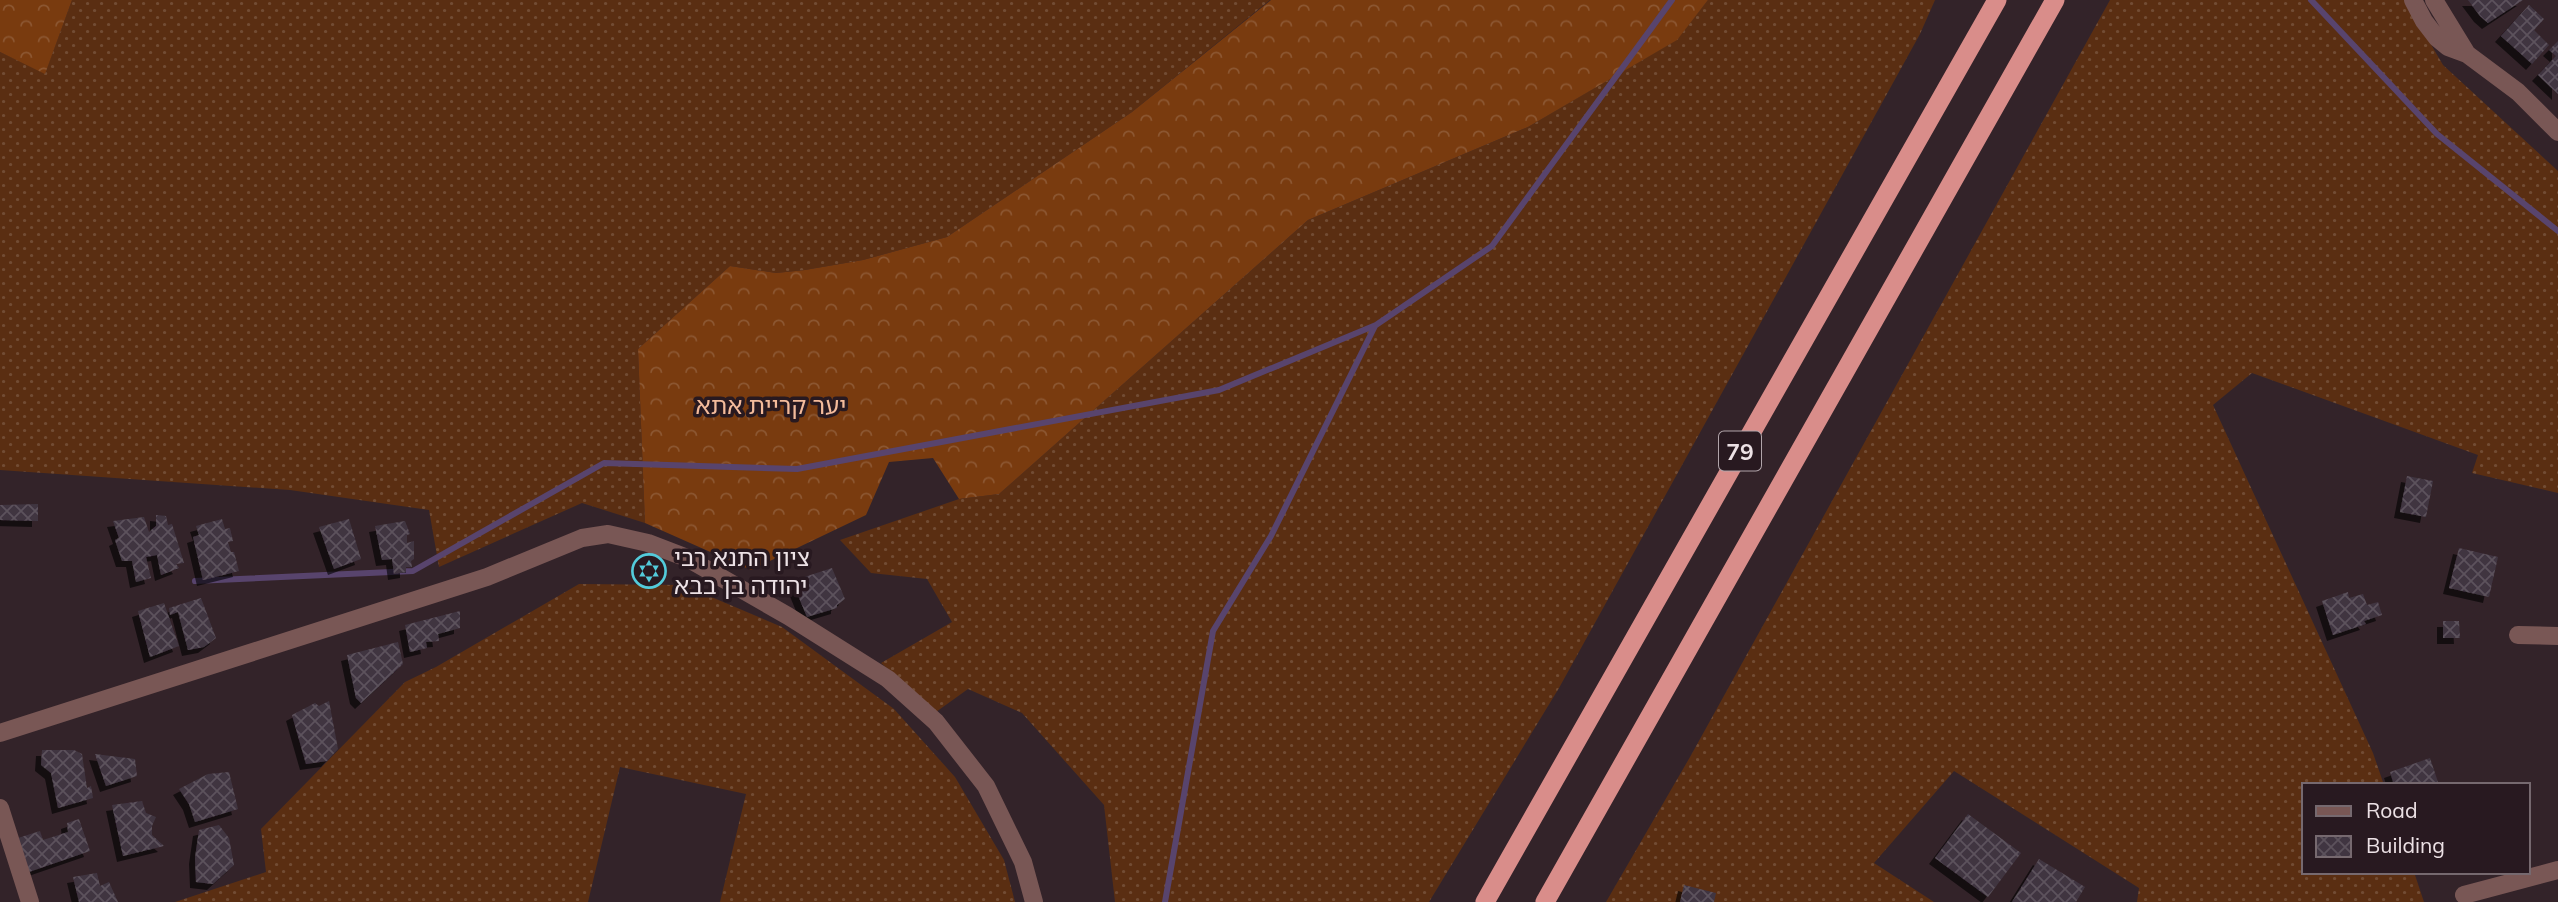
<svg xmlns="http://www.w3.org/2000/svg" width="2558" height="902" font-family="Mulish,'Noto Sans Hebrew',sans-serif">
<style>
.grass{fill:url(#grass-dots)}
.forest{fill:url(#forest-crowns)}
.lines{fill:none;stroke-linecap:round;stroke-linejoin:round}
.stream{stroke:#58446d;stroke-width:6}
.building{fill:url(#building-cross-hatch);filter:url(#shadow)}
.minor{stroke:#795755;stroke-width:18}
.tertiary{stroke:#795755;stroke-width:18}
.trunk{stroke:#d98d8a;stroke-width:19}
.labels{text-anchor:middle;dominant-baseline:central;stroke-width:7;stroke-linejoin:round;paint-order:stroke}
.shield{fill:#281920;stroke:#b1a5aa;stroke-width:2}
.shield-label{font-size:23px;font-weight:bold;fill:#ece1e5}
.park-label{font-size:24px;fill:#f4bb9b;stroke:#281920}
.poi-label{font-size:24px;fill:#ece1e5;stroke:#281920;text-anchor:start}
</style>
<defs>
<pattern id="grass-dots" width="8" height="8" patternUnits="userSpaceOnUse" patternTransform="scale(1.75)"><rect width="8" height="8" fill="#5a2e12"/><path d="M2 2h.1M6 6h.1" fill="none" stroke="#724c34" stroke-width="1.8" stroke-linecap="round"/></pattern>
<pattern id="forest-crowns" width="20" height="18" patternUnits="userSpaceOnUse" patternTransform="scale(1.75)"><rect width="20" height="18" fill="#793b0f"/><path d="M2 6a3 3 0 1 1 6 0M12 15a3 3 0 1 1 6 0" fill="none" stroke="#8c5732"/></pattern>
<pattern id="building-cross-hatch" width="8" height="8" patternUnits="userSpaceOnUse" patternTransform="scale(1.75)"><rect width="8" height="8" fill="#403541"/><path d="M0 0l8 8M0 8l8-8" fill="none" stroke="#5c525c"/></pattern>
<filter id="shadow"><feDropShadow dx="-6" dy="6" stdDeviation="0" flood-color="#0009"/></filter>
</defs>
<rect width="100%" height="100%" fill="#332329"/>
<path class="grass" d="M72 0H1270L1132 112 947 237 863 260 805 270 776 273 730 266 638 349 645 523 582 503 439 567 429 510 290 490 0 470V52L45 73Z
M1708 0H1935L1920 34 1559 688 1429 902H1115L1104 805 1022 713 968 689 936 712 881 663 952 622 927 579 871 573 840 540 959 499 999 494 1308 220 1528 127 1676 40Z
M2110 0H2405L2443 65 2558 171V493L2472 473 2478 455 2252 373 2213 405 2373 753 2384 785H2304V872H2414L2424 902H2137L2139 888 1954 771 1874 863 1934 902H1606L1690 757Z
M579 584 683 585 782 627 894 709 955 777 1004 860 1015 902H720L746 794 620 767 588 902H175L266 872 261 829 405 682 436 667Z"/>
<path class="forest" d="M0 0H72L45 74 0 52Z
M1271 0H1708L1677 40 1528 127 1308 220 999 494 959 499 933 458 889 462 866 515 751 570 645 523 638 349 730 266 776 273 805 270 863 260 947 237 1132 112Z"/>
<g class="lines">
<path class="stream" d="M2311 0 2437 134 2558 231
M195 581 413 571 604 463 797 469 1219 390 1376 325 1492 246 1672 0
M1165 902 1213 631 1271 536 1375 326"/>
</g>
<path class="building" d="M2468 0H2523L2488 23 2480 16Z
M2529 5 2544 19 2534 30 2549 45 2532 64 2501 36Z
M2558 41V94L2538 75 2556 56 2549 50Z
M2407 476 2433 481 2426 517 2400 512Z
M38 504V521L0 520V505Z
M156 515 166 516 168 525 172 524 184 563 176 564 179 568 161 575 157 555 146 557 151 578 136 582 132 561H122L115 540 119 538 113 521 144 517 149 532 156 526Z
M222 519 225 529 230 528 233 541 228 542 231 552H234L239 571 203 580 193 537 199 535 196 526Z
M349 519 361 559 334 569 319 527Z
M405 521 410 534 407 535V543L414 541V559L411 561 412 567H406V572L394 574 392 559 382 560 375 526Z
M2459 548 2498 557 2489 597 2449 588Z
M832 568 845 599 837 605V608L807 617 792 581Z
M2348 592 2349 598 2363 594 2367 605 2378 602 2382 615 2364 621 2366 624 2333 635 2322 601Z
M201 598 216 638 204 647 188 650 178 612 170 615 169 608Z
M164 603 179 646 150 657 138 611Z
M460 611V628L438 634 439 641 426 642 427 648 410 652 405 625Z
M2443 621H2459L2460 638H2443Z
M398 642 403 664 361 703 356 698 347 655Z
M329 701 338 749 327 761 306 764 292 715 315 703 319 706Z
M42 750H74L82 754 87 788 91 786 93 798 58 808 51 773 41 765Z
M95 754 135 759 137 776 106 786Z
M2430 758 2439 785H2394L2390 772Z
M229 772 238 809 195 822 189 804 179 789 208 774Z
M142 801 146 813 156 817 152 826V835L164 846 123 856 112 805Z
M1968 814 2021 853 1988 897 1935 858Z
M79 819 90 851 26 873 18 838 40 831 43 840 68 832 67 823Z
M219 825 229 838 234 865 213 884 196 882 195 858 199 830Z
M2039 859 2085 887 2076 902H2012Z
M97 873 100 886 109 882 118 902H79L73 877Z
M1684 885 1716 893 1714 902H1680Z"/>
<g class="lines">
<path class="minor" d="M2518 635 2558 636
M0 733 487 577 582 538 608 534 648 543 687 558 788 616 888 679 936 722 986 786 1023 862 1034 902
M0 808 30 902
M2464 895 2558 870"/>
<path class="tertiary" d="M2413 0 2424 21 2437 38 2448 47 2467 54 2518 92 2558 132
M2434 0 2467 54"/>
<path class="trunk" d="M1485 902 1997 0
M1545 902 2055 0"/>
</g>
<defs>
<g id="synagogue-ring" transform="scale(1.75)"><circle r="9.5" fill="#281920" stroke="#53cbdb" stroke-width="1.5"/><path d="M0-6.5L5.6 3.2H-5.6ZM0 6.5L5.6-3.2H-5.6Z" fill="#53cbdb"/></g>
</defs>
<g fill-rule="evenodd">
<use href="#synagogue-ring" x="649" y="571"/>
</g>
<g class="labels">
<rect class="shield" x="1719" y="431.5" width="42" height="39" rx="5"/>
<g class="shield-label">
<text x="1740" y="451">79</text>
</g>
<g class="park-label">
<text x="771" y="405">יער קריית אתא</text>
</g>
<g class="poi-label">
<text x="674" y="557">ציון התנא רבי<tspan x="674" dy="28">יהודה בן בבא</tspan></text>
</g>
</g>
<rect x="2302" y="783" width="228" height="91" fill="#281920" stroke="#76696f" stroke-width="2"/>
<rect x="2316" y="806" width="35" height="10" fill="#795755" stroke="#76696f" stroke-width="2"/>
<text x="2366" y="818" font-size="21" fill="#ece1e5">Road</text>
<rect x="2316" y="836" width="35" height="21" fill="url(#building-cross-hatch)" stroke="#76696f" stroke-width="2"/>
<text x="2366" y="853" font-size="21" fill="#ece1e5">Building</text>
</svg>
